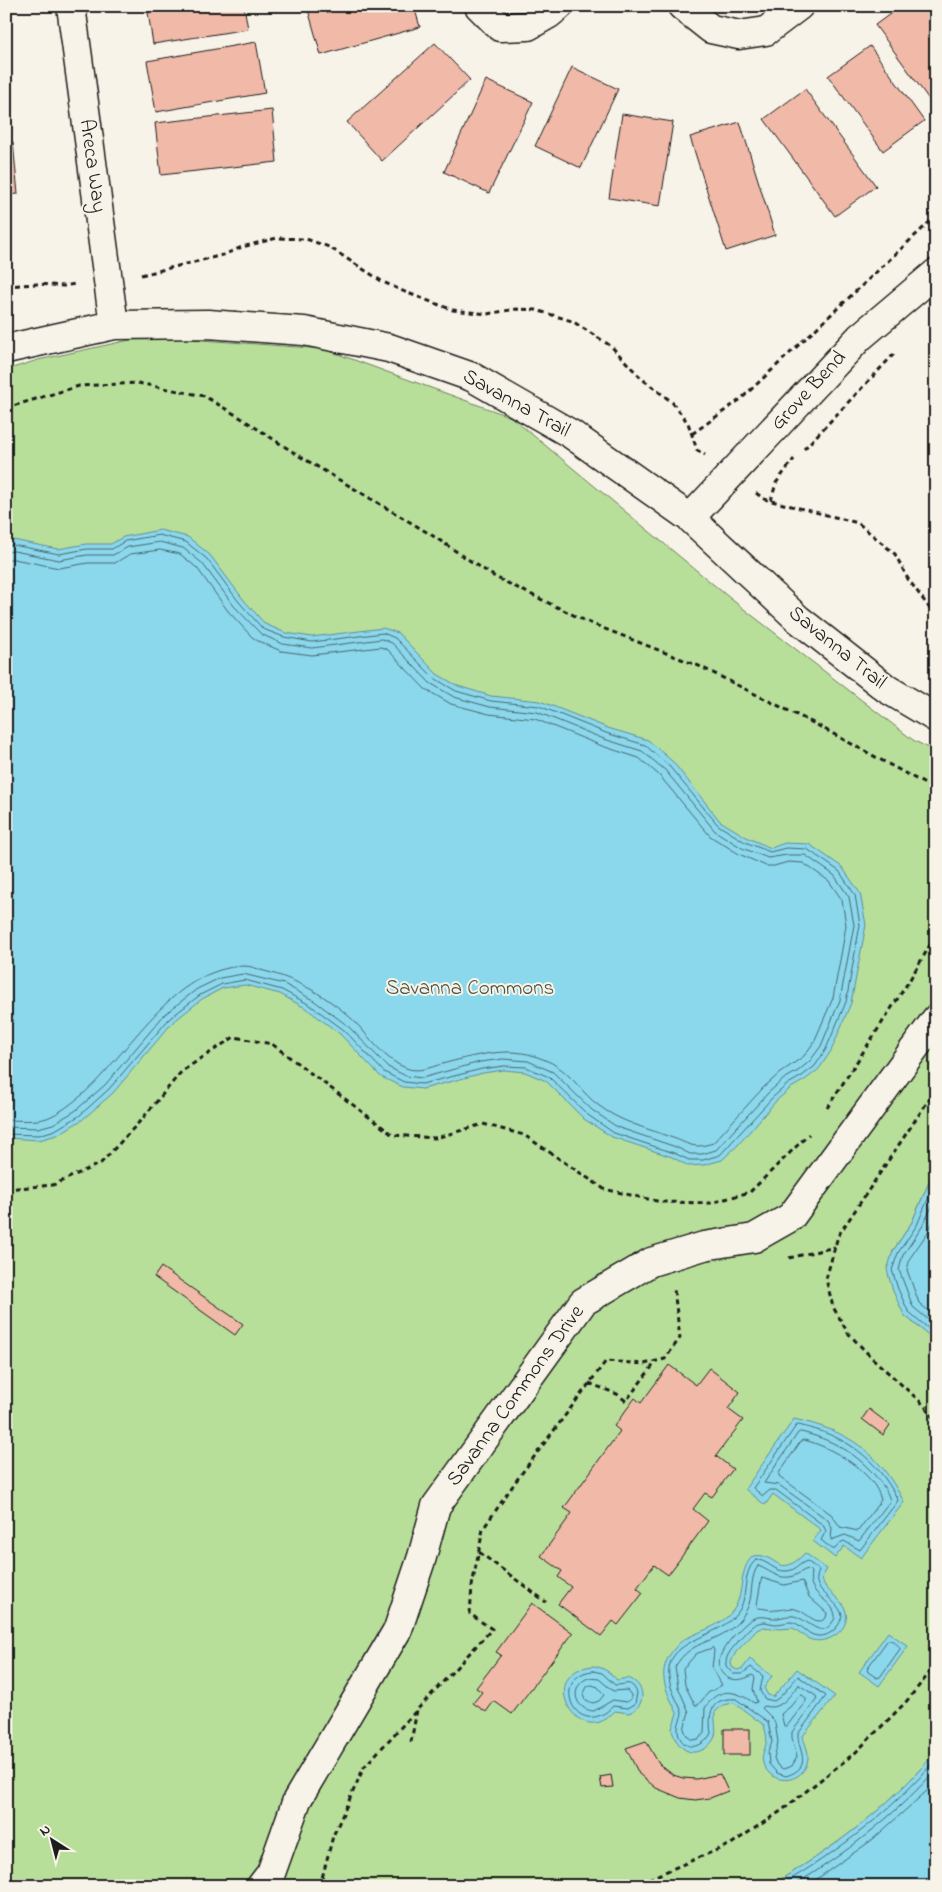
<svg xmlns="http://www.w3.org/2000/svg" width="942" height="1892" font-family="'Indie Flower',sans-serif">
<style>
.green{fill:#b8df9a;stroke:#6a7e5b}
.water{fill:#8bd7ec;stroke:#5f8c99}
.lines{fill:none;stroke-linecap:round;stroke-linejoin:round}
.shore{stroke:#48676f;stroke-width:1}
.building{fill:#f1b9a8;stroke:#1c1c1c}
.street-casing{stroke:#1c1c1c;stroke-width:31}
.path{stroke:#1c1c1c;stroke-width:3;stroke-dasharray:5 4;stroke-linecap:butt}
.street{stroke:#f7f3e8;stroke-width:28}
.labels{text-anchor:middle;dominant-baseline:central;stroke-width:4;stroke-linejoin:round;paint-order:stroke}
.street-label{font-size:21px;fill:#1c1c1c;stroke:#f7f3e8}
.park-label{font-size:21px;fill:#4b5642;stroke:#f7f3e8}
</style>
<rect width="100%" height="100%" fill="#f7f3e8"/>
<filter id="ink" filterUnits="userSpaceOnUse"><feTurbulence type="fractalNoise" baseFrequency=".02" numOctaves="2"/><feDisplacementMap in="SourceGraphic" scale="10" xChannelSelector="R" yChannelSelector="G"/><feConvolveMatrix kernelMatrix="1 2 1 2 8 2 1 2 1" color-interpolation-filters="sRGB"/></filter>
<g filter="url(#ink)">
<path class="green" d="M148 336 324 349 511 417 731 599 913 740 936 752V1166L912 1222 893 1251 904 1315 936 1341V1751C891 1806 831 1851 769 1886H6V370L38 360Z"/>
<path class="water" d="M160 530 188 537 210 555 243 599 265 624 286 633 312 637 383 628 398 633 437 674 458 686 491 696 540 701 608 728 648 740 673 762 720 821 748 838 771 848 785 843 809 844 842 867 860 893 866 925 851 1003 831 1051 819 1069 805 1080 791 1088 776 1101 738 1145 722 1160 704 1165 688 1166 672 1157 612 1137 584 1119 546 1081 525 1072 504 1070 483 1073 423 1089 403 1087 381 1077 340 1034 307 1009 280 994 245 985 223 988 202 999 172 1023 113 1093 82 1120 57 1135 39 1140 6 1138V541L13 540 58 549 86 544H111L123 537Z
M936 1166V1341L904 1315 893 1291 887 1270 893 1251 912 1222Z
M794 1419C849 1431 878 1451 904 1502L861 1558 844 1546 835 1558 813 1541 821 1530 773 1494 765 1505 745 1489Z
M805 1553 827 1569 822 1578C824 1593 843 1597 846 1612 850 1631 826 1646 809 1639 804 1636 798 1631 793 1628L779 1629 763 1627 757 1630 736 1652 731 1662 732 1667 737 1670 743 1668 750 1659 772 1676 764 1688 768 1695 773 1697 797 1669 835 1696 803 1736C804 1743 809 1751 808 1758 806 1782 775 1788 764 1766 760 1757 764 1752 766 1744 768 1739 765 1730 764 1725L734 1703 723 1705 715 1712C714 1720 717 1729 715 1736 711 1748 695 1757 684 1749 677 1744 674 1737 672 1729L677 1713C666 1690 655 1672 674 1649 678 1644 683 1639 689 1637 705 1629 723 1625 734 1609 745 1592 738 1570 753 1556 777 1551 777 1582 805 1553Z
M888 1632 908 1646 879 1686 859 1672Z
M594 1666C604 1668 610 1672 617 1680L628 1678C646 1684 647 1706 629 1713L615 1711C578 1754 534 1670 594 1666Z
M936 1751V1886H769C831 1851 891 1806 936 1751Z"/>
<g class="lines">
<path class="shore" d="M6 546 13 545 59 554 87 549H112L125 541 159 535 186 542 207 559 239 602 263 629 284 637 312 642 383 633 395 638 434 678 456 691 491 701 539 706 606 733 645 745 669 766 718 825 745 842 770 852 786 848 807 849 839 871 855 895 860 925 846 1002 826 1049 815 1066 802 1076 788 1084 772 1098 720 1155 703 1160H689L674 1153 614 1133 588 1115 549 1077 526 1067 504 1066 482 1069 422 1084 404 1082 384 1072 344 1030 310 1005 282 990 245 980 222 984 200 995 169 1019 109 1089 79 1116 55 1130 39 1135 6 1134
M6 552 14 551 59 560 87 555H113L128 547 160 542 183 548 202 563 234 606 261 634 283 644 312 648 382 639 392 643 430 683 454 697 490 707 537 712 604 739 642 751 665 770 715 831 742 848 768 858 787 855H805L834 875 849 897 854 925 840 1000 821 1046 810 1061 798 1071 784 1079 768 1093 716 1150 702 1154H690L676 1147 617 1127 592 1110 553 1072 528 1061 503 1059 480 1062 422 1078 406 1076 388 1067 348 1026 313 1000 284 984 243 974 220 978 197 989 165 1014 105 1085 75 1111 53 1124 38 1128 6 1127
M6 559H14L59 568 88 563H115L130 554 160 550 180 554 197 568 228 611 252 637 258 641 281 651 312 655 381 647 388 650 425 689 451 704 489 714 535 719 602 746 639 758 659 775 710 836 739 854 766 866H774L788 862 803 863 829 881 842 900 846 925 843 944 833 998 814 1042 804 1056 780 1073 763 1088 713 1143C692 1150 689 1143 670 1137 644 1127 620 1122 598 1105 583 1094 572 1075 555 1065 551 1062 545 1060 540 1058 510 1045 473 1056 442 1064 431 1067 418 1073 406 1068 384 1060 370 1037 354 1021 329 997 297 979 264 971 258 969 251 966 244 966 171 969 131 1052 82 1095 72 1103 60 1113 47 1118 34 1122 20 1120 6 1120
M936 1180 917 1225 898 1253 892 1270 898 1289 908 1311 936 1335
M936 1198 922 1227 903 1255 899 1270 913 1307 936 1326
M936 1216 928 1232 910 1258 907 1270 919 1303 936 1317
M798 1425C845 1435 876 1457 898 1500L897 1502 860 1550 844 1541 840 1543 835 1549H832L821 1540 826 1531 823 1525 776 1490H770L763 1496 753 1488 796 1426Z
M801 1432C831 1439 857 1453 877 1478 883 1485 888 1492 890 1501L859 1541 845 1535 831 1540 832 1528 828 1520 779 1485 764 1483 798 1433Z
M804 1440C830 1446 875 1472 881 1500L858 1531 840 1527 832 1515 779 1476V1473L801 1441Z
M756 1560C767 1559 774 1572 786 1571 795 1571 800 1563 807 1561L819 1570C819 1572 817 1575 817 1578 814 1591 838 1600 842 1615 840 1629 825 1641 811 1634 804 1630 799 1623 791 1622 786 1622 781 1624 776 1624 772 1624 768 1622 764 1622 752 1622 744 1634 737 1643 731 1650 725 1656 726 1666L733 1674H742L751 1667 763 1676 760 1691 765 1699 774 1701 780 1697 798 1676 826 1696 798 1734C797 1750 815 1767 786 1776L777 1773 769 1764 768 1752 772 1742 768 1722 736 1699C711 1697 708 1713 711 1733 703 1750 681 1752 678 1731 677 1724 682 1718 682 1712 679 1704 674 1696 671 1687 656 1635 720 1643 740 1609 748 1595 742 1571 756 1560Z
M758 1566C770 1570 779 1581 793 1576 799 1574 803 1570 808 1569L811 1572C806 1598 836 1599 835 1618 823 1641 812 1623 797 1617 790 1614 785 1617 778 1618 769 1619 762 1614 752 1619 742 1625 723 1646 720 1657 715 1679 736 1685 752 1675L755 1677 753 1689 757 1702 754 1703C736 1690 718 1686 705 1708L704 1733 699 1739 692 1740 687 1736 684 1729 689 1712 678 1687 675 1667C692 1637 719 1645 740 1620 744 1615 747 1609 749 1604 753 1592 750 1576 758 1566Z
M762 1578 784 1585 802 1581 809 1597 827 1613 826 1618C816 1627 808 1613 798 1610 791 1607 786 1609 778 1610 772 1611 764 1608 758 1608L757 1606Z
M888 1640C892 1639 899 1645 900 1649L880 1677 877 1678 868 1672 867 1669Z
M713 1648 714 1651 712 1668 722 1685 708 1693 698 1705H695L685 1685 683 1669 696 1654Z
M593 1671 602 1673 615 1685C627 1685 631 1679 637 1693L635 1704 628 1708 613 1706C609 1710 606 1713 601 1715 569 1729 554 1674 593 1671Z
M588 1678 599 1679 613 1691 627 1690 631 1695V1699L627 1702 613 1700 594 1711C574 1710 569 1686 588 1678Z
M592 1685 598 1687 604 1695 599 1701 593 1703 585 1700 583 1695 587 1687Z
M799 1685 816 1696 817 1699 792 1732V1738L797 1757 792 1766 783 1769 777 1765 774 1758 778 1742 775 1723 772 1718 762 1708 764 1706C782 1711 788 1696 799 1685Z
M802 1695 806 1698V1701L787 1726H784L781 1714 790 1707 799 1696Z
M779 1886C835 1854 895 1809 936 1759
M792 1886C839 1859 902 1810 936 1769
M807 1886 872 1840 928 1790 936 1781"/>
</g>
<path class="building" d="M147 6H244L248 29 153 44Z
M307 6H414L420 27 321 55Z
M901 6H924L936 22V109L875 25Z
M256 42 265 93 156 112 147 61Z
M435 43 470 80 382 161 347 122Z
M870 46 924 121 883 151 828 76Z
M572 67 618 89 581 168 535 146Z
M486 80 533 102 489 193 444 172Z
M6 85 11 126 6 127Z
M805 89 876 186 835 216 764 119Z
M272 110 277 162 161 175 155 123Z
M622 114 673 122 660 206 609 198Z
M740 122 775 235 726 251 690 137Z
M13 142 18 194 6 195V143Z
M161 1267 243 1324 235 1335 154 1277Z
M669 1365 696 1385 709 1368 740 1392 728 1409 743 1420 716 1456 733 1469 712 1497 705 1493 693 1509 708 1521 668 1575 654 1565 637 1588 643 1593 618 1625 613 1621 601 1636 558 1604 571 1587 558 1577 562 1571 541 1556 572 1513 564 1508 620 1431 614 1426 635 1398 641 1403Z
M869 1409 890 1425 883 1435 862 1419Z
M532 1603 573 1633 512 1714 494 1701 486 1712 473 1703 482 1692 476 1688 501 1655 496 1652Z
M724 1729H750V1755H724Z
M646 1741 659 1764 673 1775 683 1778 696 1779 720 1774 728 1791 710 1798 695 1800 680 1798 656 1788 639 1774 626 1748Z
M611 1775 613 1787 602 1788 600 1777Z"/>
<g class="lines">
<g class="street-casing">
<path id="street" d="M71 6 114 325
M479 6 500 27 528 26 549 14 559 6
M682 6 711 29 739 35 766 31 799 6
M6 349 114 325 208 324 304 331 389 348 472 377 571 434 690 518 798 619 887 689 936 718
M690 518 860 337 936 273
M261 1886 271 1873 297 1800 398 1629 422 1557 436 1506 583 1302 651 1262 704 1246 754 1238 791 1217 936 1019"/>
</g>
<path class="path" d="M141 275 223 255 242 247 277 238 306 239 329 247 383 282 405 292 453 310 487 314 516 309 536 310 572 321 611 346 641 378 672 402 688 423 697 450 705 455
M6 286 37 284 64 286 75 284
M6 408 79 386 138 383 204 396 241 418 296 454 430 534 495 577 590 623 699 666 817 725 936 790
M692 434 741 399 936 216
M804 449 894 354
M756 493 764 499 858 523 895 554 908 579 936 617
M771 501 776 483 794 459
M936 1089 838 1236 826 1279 833 1307 848 1333 872 1358 924 1405 936 1422
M827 1108 909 981 936 935
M6 1189 53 1185 101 1163 143 1118 182 1071 234 1037 272 1044 393 1135 436 1138 483 1124 524 1135 604 1189 661 1202 711 1203 750 1192 809 1134
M789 1258 835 1247
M589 1383 617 1394 626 1401 655 1363
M479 1552 546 1602
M411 1742 417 1710
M320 1886 333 1836 364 1767 492 1629 470 1614 472 1586 483 1529 516 1481 606 1361 644 1364 665 1359 680 1338 674 1289
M632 1886 731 1844 781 1811 856 1752 905 1703 936 1665"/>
<use href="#street" class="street"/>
</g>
</g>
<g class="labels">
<g class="street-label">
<text transform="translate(92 166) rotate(82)">Areca Way</text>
<text transform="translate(809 391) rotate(-47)">Grove Bend</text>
<text transform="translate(516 404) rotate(29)">Savanna Trail</text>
<text transform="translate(837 648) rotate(39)">Savanna Trail</text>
<text transform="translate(516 1396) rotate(-54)">Savanna Commons Drive</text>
</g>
<g class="park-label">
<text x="470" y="989">Savanna Commons</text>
</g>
</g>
<rect width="942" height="1892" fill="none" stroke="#f7f3e8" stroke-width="25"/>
<rect x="12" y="12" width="917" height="1867" fill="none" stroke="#1c1c1c" stroke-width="2" filter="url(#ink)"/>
<g transform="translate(52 1840) rotate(324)" stroke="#f7f3e8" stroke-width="4" paint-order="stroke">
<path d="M0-4L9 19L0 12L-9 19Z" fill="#1c1c1c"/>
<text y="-8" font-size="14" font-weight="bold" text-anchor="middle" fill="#1c1c1c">N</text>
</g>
</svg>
